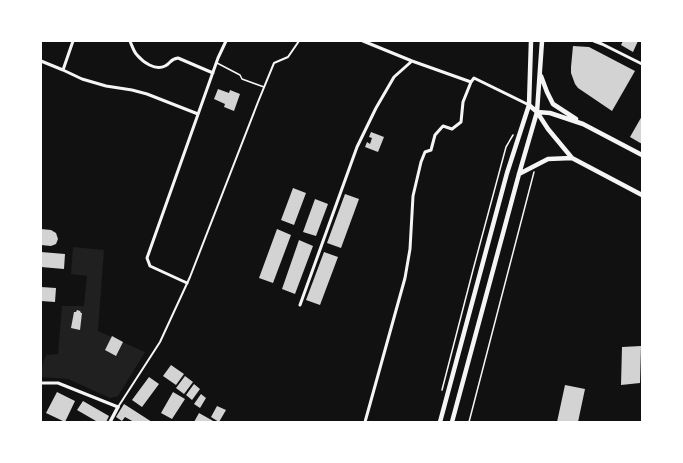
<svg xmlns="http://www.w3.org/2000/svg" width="683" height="463" font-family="Mulish,sans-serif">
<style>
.green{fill:#202020}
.building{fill:#d3d3d3}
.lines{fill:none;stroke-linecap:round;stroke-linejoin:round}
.path{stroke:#f5f5f5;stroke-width:1.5}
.service{stroke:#f5f5f5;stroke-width:1.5}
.pedestrian{stroke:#f5f5f5;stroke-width:2}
.minor{stroke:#f5f5f5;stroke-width:3}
.tertiary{stroke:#f5f5f5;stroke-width:3.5}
.primary{stroke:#f5f5f5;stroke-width:4.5}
</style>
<rect width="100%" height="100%" fill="#111"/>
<path class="green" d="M73 247 104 250 98 331 145 352 118 396 110 398 68 379 41 377V368L46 355 58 354 62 306H84L87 276 71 274Z"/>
<path class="building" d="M623 41H638L633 52 621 45Z
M573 46 589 47 635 71 612 111 578 88 575 84 571 73V67Z
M218 89 229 93 230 90 240 94 234 111 224 107 225 104 214 99Z
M642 116V144L630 137Z
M371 132 384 137 378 152 365 147 367 142 370 144 372 138 369 137Z
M293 188 306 193 294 225 281 220Z
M345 194 359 199 341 248 327 243Z
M315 199 328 204 316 236 303 232Z
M41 229 51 230 56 233 58 239 56 244 51 246 41 245Z
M277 229 291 235 273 283 259 278Z
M299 240 313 246 295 294 282 289Z
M41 252 65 254 64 269 41 267Z
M324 252 338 257 320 305 306 300Z
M41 287 56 288 55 302 41 301Z
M77 310 80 311 81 313H82L80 330 71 328 74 312H76Z
M112 336 123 342 116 356 105 350Z
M641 346 640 383 621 385 622 347Z
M171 365 184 374 176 385 163 376Z
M185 376 193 382 184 394 176 388Z
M149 377 159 384 142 407 132 400Z
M194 384 200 389 192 400 186 395Z
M565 385 585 389 578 422H557Z
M57 392 75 401 65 422 46 413Z
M173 392 185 399 172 419 161 413Z
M201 394 206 398 200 408 194 404Z
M83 401 109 416 106 422H95L96 421 77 410Z
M124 404 152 422H134L125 417 122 421 116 417Z
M217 406 226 410 219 422 211 417Z
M199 413 215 422H194Z"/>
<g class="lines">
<path class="path" d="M442 390 473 270 506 147 513 135
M469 422 534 172"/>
<path class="service" d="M217 63 240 75 242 79 264 87"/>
<path class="pedestrian" d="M118 407 160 342 190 277 258 102 274 63 288 57 299 41"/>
<path class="minor" d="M130 41C132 46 134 52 137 55 143 62 155 71 165 66 171 63 170 59 178 58L213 73
M363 41 412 61 471 82 474 78 529 105
M594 41 602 44 642 64
M41 61 63 70 73 41
M63 70 82 79 106 86 132 90 147 94 198 114
M187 283 150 266 147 258 218 58 226 41
M300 305 357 147 376 108 394 77 412 61
M41 383H58L118 407
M365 422 405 278 410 249 413 196 421 162 425 152 431 150 435 135 443 126 452 129 461 122 463 102 471 82"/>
<path class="tertiary" d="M110 422 118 407"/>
<path class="primary" d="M541 76 547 92 553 104 576 119
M529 105 537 112 550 113 583 124 642 155
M537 112 548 129 572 158
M519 174 548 159 572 158 642 195
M440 422 507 173 529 105 531 41
M452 422 519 174 537 112 542 41"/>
</g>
<rect width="683" height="463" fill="none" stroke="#ffffff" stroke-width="84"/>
</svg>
